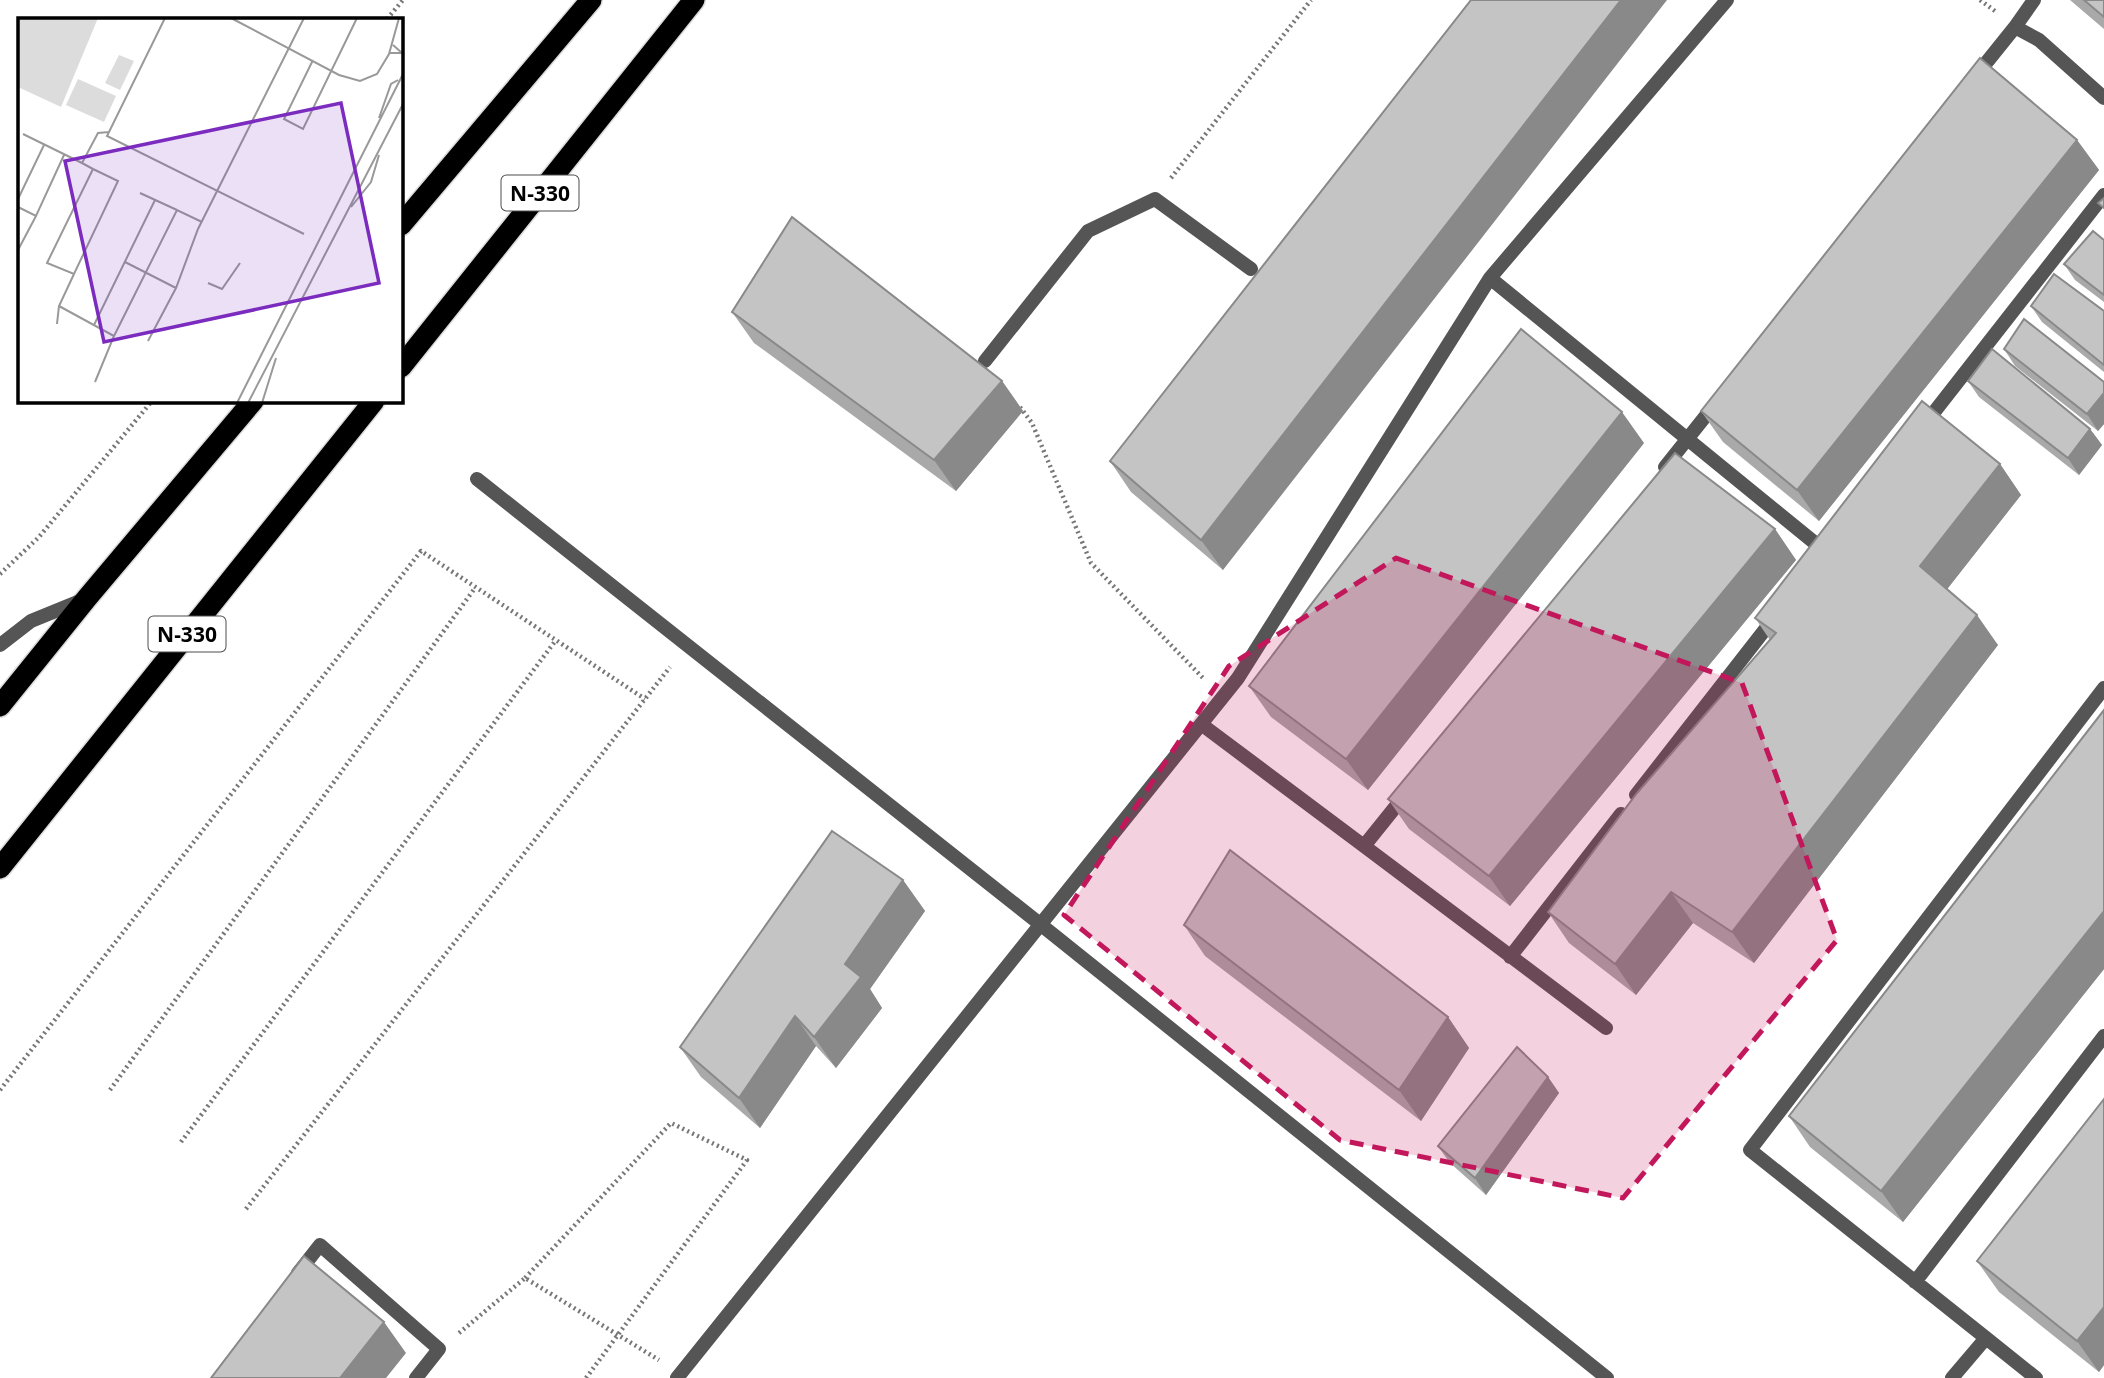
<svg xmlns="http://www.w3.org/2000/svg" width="2104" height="1378" font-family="'Noto Sans',sans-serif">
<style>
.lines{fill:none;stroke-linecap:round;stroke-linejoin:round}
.highway-casing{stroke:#dbdbdb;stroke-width:24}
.path{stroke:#777;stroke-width:4.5;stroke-dasharray:2 3.5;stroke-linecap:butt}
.lane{stroke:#555;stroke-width:14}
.highway{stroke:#000;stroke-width:21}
.wall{fill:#a9a9a9}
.shaded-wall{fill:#898989}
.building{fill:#c4c4c4;stroke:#898989;stroke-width:2}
.marked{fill:#c2185b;fill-opacity:0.2;stroke:#c2185b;stroke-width:5;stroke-dasharray:14 9;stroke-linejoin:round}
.labels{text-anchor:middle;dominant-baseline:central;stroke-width:5;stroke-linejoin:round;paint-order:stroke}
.shield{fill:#fff;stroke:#4c4c4c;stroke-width:2}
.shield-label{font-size:21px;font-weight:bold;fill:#000}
.inset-road{fill:none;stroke:#999;stroke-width:2}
.view{fill:#7b2cbf;fill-opacity:0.15;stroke:#7b2cbf;stroke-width:3.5}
.inset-edge{fill:none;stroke:#000;stroke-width:3.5}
</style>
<rect width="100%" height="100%" fill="#fff"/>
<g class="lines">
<g class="highway-casing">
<path id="highway" d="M401 225 591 0
M401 367 694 0
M0 706 87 598 253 401
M0 868 374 401"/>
</g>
<path class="path" d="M1980 0 1995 11
M387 19 403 0
M1171 178 1311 0
M1020 407 1032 423 1091 563 1205 680
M0 574 39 537 152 401
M0 1090 421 551 645 699
M110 1090 475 588
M181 1142 556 640
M246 1209 670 667
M525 1278 671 1123 747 1160 586 1378
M459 1333 525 1278 659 1360"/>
<path class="lane" d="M2034 0 2015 27 2039 40 2104 98
M1974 78 2015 27
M1490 278 1826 552
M985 361 1088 231 1155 199 1251 269
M1924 425 2104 195
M1665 467 1716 403
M477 479 1040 924 1607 1378
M0 645 31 621 85 599
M1201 724 1364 846 1405 795
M1636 795 1774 618
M1364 846 1606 1028
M1510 957 1621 814
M298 1273 320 1245 439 1349 416 1378
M1915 1282 2104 1036
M1986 1338 2036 1378
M677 1378 1238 678 1490 278 1727 0
M1952 1378 1986 1338 1750 1150 2104 688"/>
<use href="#highway" class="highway"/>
</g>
<path class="wall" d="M1471 0 1223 570 1131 492 1110 461Z
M2070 0H2104V29Z
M2077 140 2099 170 1819 521 1723 442 1701 411Z
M2104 240V302L2075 280 2064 264Z
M2031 306 2104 311V372L2042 322Z
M732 312 1002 381 1023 411 956 491 754 343Z
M2004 349 2104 382V424L2098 431 2015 366Z
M1968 381 2090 429 2102 445 2079 475 1979 397Z
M1644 443 1368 790 1271 717 1249 686Z
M2000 464 2021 495 1947 589 1998 645 1754 963 1693 923 1636 995 1569 943 1548 912 1770 640 1755 618Z
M1775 529 1796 560 1510 906 1409 829 1388 799Z
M2104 710V969L1903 1222 1810 1147 1789 1116Z
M903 880 925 911 870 989 882 1008 836 1068 816 1046 760 1128 701 1077 680 1047Z
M1184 925 1448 1017 1469 1048 1421 1121 1205 956Z
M1548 1077 1559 1093 1486 1195 1449 1162 1438 1146Z
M2104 1099V1365L2099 1372 1999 1292 1977 1261Z"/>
<path class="shaded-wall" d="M1621 0H1667L1223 570 1201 540Z
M2077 140 2099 170 1819 521 1797 490Z
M1002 381 1023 411 956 491 934 460Z
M2104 393V424L2098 431 2087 414Z
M1622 412 1644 443 1368 790 1346 759Z
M2090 429 2102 445 2079 475 2068 458Z
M2000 464 2021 495 1941 597 1920 566Z
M1775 529 1796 560 1510 906 1489 876Z
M1977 615 1998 645 1754 963 1732 932Z
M903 880 925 911 870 989 882 1008 836 1068 814 1037 845 964Z
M1671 892 1693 923 1636 995 1615 964Z
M2104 911V969L1903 1222 1881 1191Z
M795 1016 816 1046 760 1128 739 1098Z
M1448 1017 1469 1048 1421 1121 1399 1090Z
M1548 1077 1559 1093 1486 1195 1475 1178Z
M2104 1307V1365L2099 1372 2077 1341Z
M384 1322 406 1353 386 1378H340Z"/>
<path class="building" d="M1471 0H1621L1201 540 1110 461Z
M2084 0H2104V17Z
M1980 58 2077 140 1797 490 1701 411Z
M2104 198V208L2098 203Z
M792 217 1002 381 934 460 732 312Z
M2093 231 2104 240V295L2064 264Z
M2054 274 2104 311V365L2031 306Z
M2024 319 2104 382V393L2087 414 2004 349Z
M1521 329 1622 412 1346 759 1249 686Z
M1992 349 2090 429 2068 458 1968 381Z
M1922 401 2000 464 1920 566 1977 615 1732 932 1671 892 1615 964 1548 912 1637 793 1776 633 1755 618Z
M1675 453 1775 529 1489 876 1388 799Z
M2104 710V911L1881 1191 1789 1116Z
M832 831 903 880 845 964 861 977 814 1037 795 1016 739 1098 680 1047Z
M1230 850 1448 1017 1399 1090 1184 925Z
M1517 1047 1548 1077 1475 1178 1438 1146Z
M2104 1099V1307L2077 1341 1977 1261Z
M304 1256 384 1322 340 1378H211Z"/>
<path class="marked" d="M1396 558 1742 683 1837 940 1623 1198 1340 1140 1064 915 1229 666Z"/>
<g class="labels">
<g class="shield">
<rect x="501.5" y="175.5" width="77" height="35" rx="5"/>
<rect x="148.5" y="616.5" width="77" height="35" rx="5"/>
</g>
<g class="shield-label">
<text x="540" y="193">N-330</text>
<text x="187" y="634">N-330</text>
</g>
</g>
<g transform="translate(18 18)">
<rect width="385" height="385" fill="#fff"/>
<path d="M0 0H80L43 89 0 69ZM101 37 116 43 102 72 87 65ZM60 61 98 78 86 104 48 87Z" fill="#dcdcdc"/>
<path class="inset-road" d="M147 0 89 118 286 216M213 0 321 57 342 63 359 56 371 36 381 0M372 35H384L375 27M295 42 266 101 285 111 339 0M361 100 373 66 380 62M5 116 64 145M75 151 29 245 56 256 100 163 75 151 64 145 80 115 91 114M122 175 159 192M0 181 26 127M0 189 18 198 46 137M333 189 353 164 361 137M0 232 18 198M107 244 158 270M190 265 204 271 222 245M41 288 96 318 77 364M39 306 41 288 56 256M76 307 137 182M96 318 159 192 184 204M130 323 158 270 180 211 286 0M219 385 385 56M230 385 385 86M244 385 258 340"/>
<path class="view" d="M323 85 361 265 86 324 47 143Z"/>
<rect width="385" height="385" class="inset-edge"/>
</g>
</svg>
